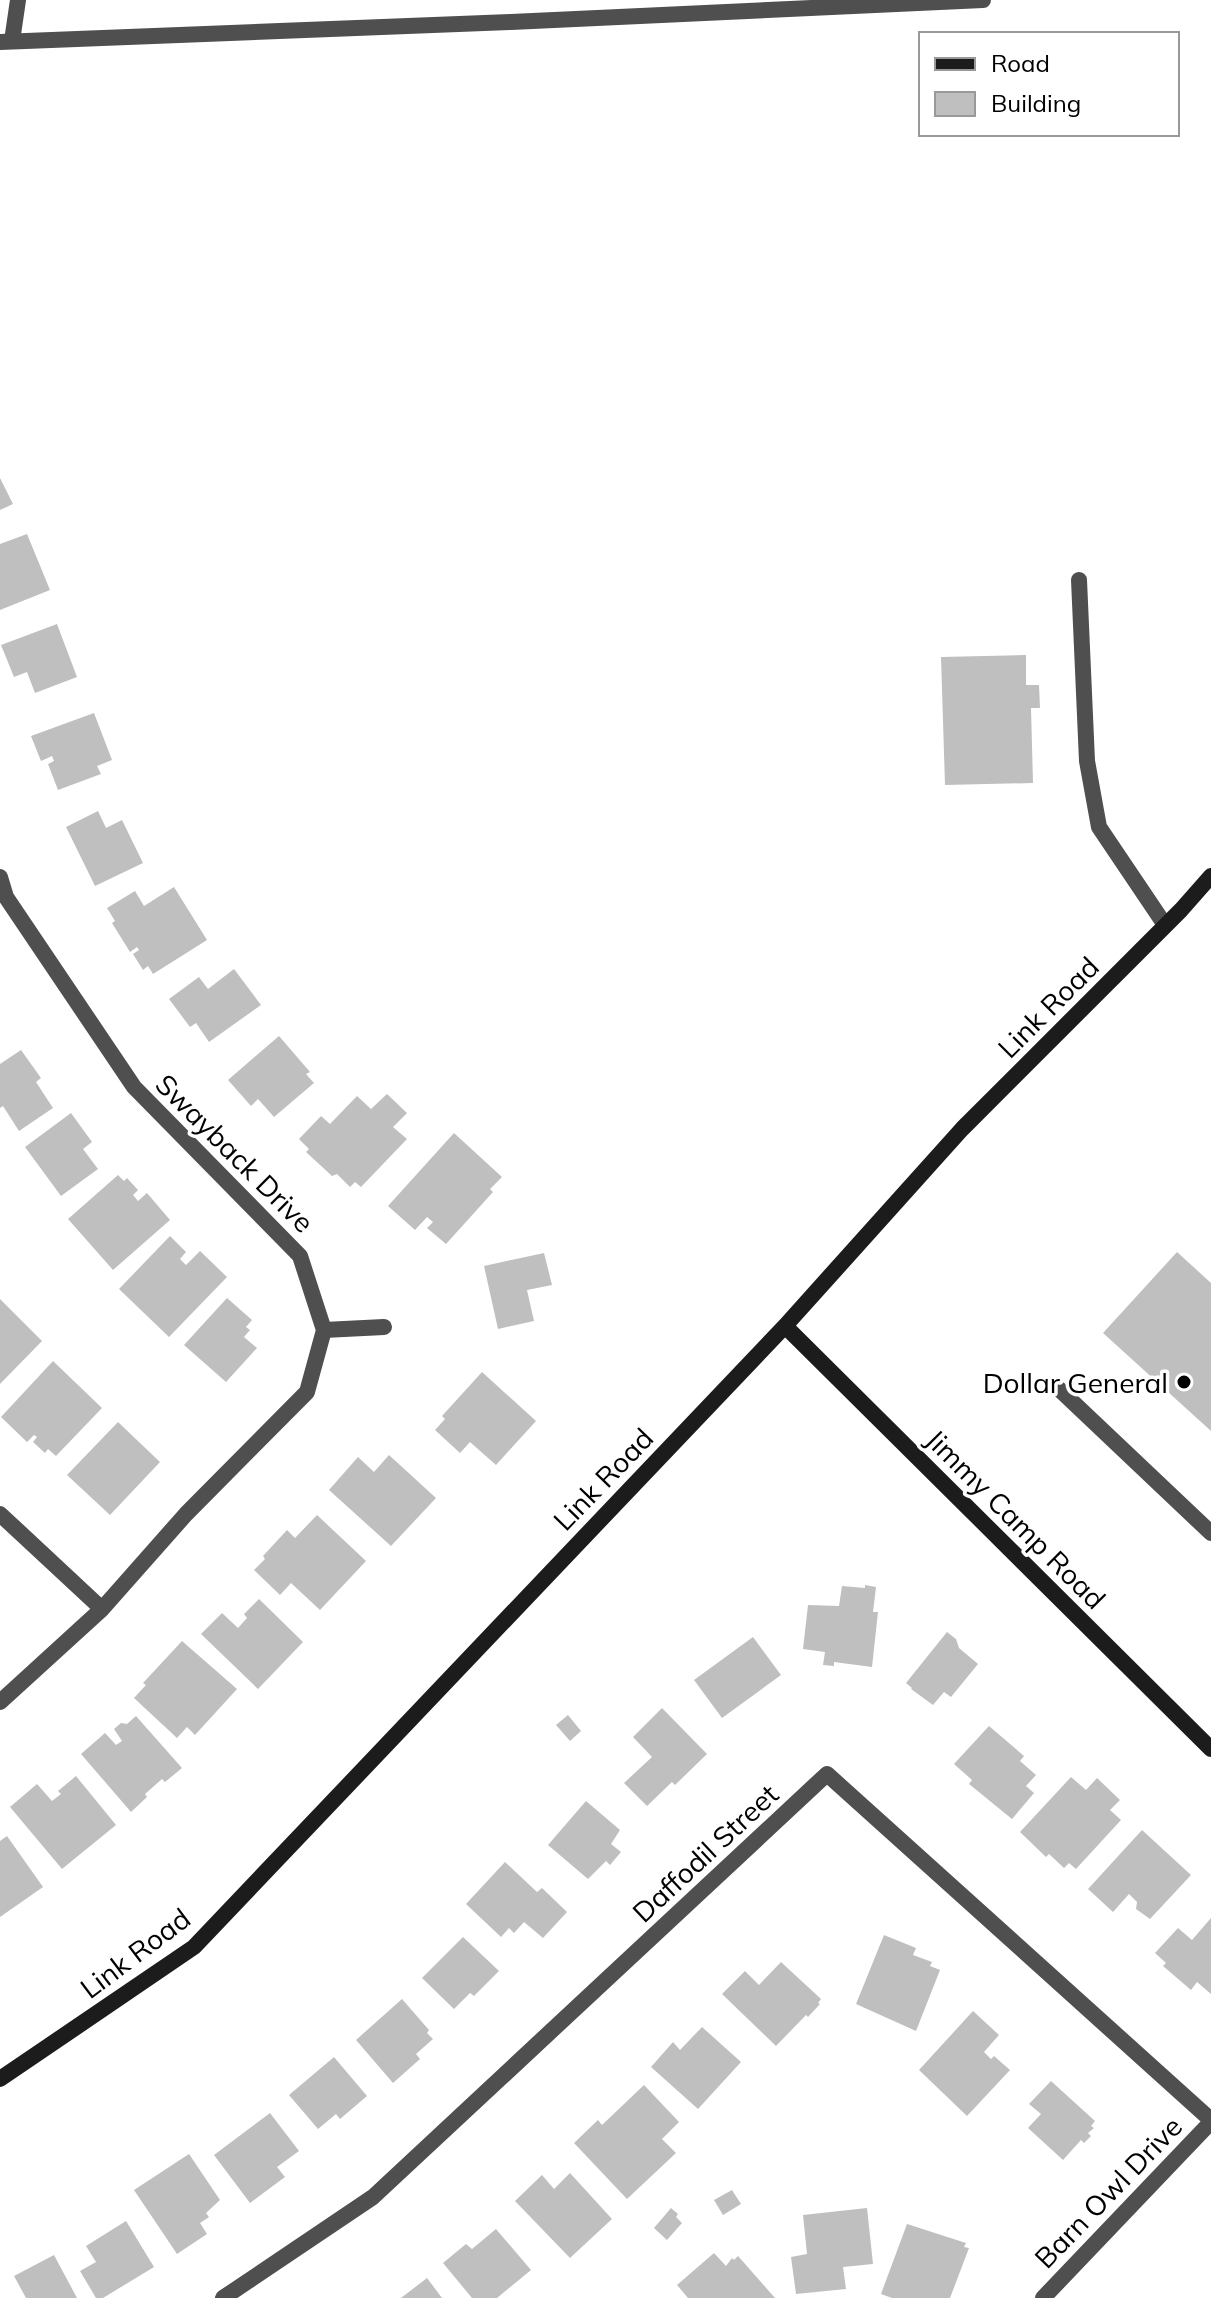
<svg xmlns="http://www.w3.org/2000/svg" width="1211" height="2298" font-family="Mulish,sans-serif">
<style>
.building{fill:#bfbfbf}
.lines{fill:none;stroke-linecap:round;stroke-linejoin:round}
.lane{stroke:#4f4f4f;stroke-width:16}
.street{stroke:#4f4f4f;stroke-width:16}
.secondary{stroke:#1c1c1c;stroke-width:16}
.poi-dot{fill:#000;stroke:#fff;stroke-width:3}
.labels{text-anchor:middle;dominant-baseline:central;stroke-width:7;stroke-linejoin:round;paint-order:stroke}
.street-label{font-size:28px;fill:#000;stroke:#fff}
.poi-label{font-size:28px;fill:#000;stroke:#fff;text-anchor:end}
</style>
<rect width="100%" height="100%" fill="#fff"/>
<path class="building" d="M0 478 13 504 0 510Z
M27 534 50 590 0 610V544Z
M57 624 77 677 35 693 27 672 14 677 1 645Z
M1026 655V685H1039L1040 708H1031L1033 783 945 785 941 657Z
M94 713 112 760 97 766 101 774 58 790 48 764 54 761 52 756 41 761 31 736Z
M98 811 106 828 122 820 143 863 95 886 66 827Z
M174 887 207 940 153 974 148 966 143 970 133 954 139 950 137 947 130 952 112 923 115 921 107 908 135 891 144 906Z
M234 969 261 1005 209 1042 196 1023 190 1027 169 999 199 977 208 989Z
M279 1036 310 1072 306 1074 314 1083 274 1117 258 1099 251 1106 228 1080Z
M21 1050 41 1078 36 1082 53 1108 19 1131 3 1106 0 1108V1064Z
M387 1094 407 1113 393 1127 407 1139 361 1187 355 1182 350 1187 337 1174 332 1176 306 1152 309 1149 299 1139 321 1116 330 1124 357 1096 371 1109Z
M71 1113 92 1142 83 1149 98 1169 61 1196 25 1147Z
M454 1133 502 1177 490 1189 493 1192 446 1244 427 1228 433 1222 427 1217 415 1230 388 1206Z
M118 1175 124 1181 127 1178 138 1190 133 1195 138 1201 147 1193 170 1220 113 1270 68 1219Z
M170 1236 186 1252 180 1259 186 1265 200 1251 227 1277 169 1337 119 1289Z
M1177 1252 1211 1283V1431L1103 1333Z
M544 1253 552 1285 527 1290 534 1321 498 1329 484 1266Z
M227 1298 252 1320 246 1327 250 1330 244 1337 257 1348 226 1382 184 1345Z
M0 1299 42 1341 0 1384Z
M53 1361 102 1408 56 1456 48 1449 45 1453 33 1442 37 1437 34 1435 27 1442 1 1417Z
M482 1372 536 1421 496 1465 470 1442 460 1453 435 1430 445 1419 442 1416Z
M118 1422 160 1462 110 1515 67 1475Z
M389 1455 436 1498 391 1546 329 1490 358 1457 374 1472Z
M317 1515 366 1561 320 1610 291 1583 280 1595 254 1570 265 1559 263 1556 287 1530 295 1538Z
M865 1585 876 1587 873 1612H878L872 1667 834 1662V1666L823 1665 825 1652 803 1649 808 1605 839 1606 842 1586 865 1588Z
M259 1599 303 1642 258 1689 201 1634 222 1613 238 1628 247 1618 244 1614Z
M947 1632 956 1639 959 1648 978 1664 951 1697 944 1692 933 1705 911 1689 912 1688 906 1683Z
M753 1637 781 1675 722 1718 694 1680Z
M182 1641 237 1689 195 1735 187 1727 177 1738 134 1698 146 1685 143 1683Z
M662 1708 707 1754 675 1785 672 1782 647 1806 624 1783 652 1757 633 1737Z
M568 1715 581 1731 570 1741 556 1725Z
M136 1716 182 1768 165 1782 162 1779 145 1794 147 1797 131 1812 81 1754 105 1733 116 1745 122 1741 114 1729 121 1723 127 1724Z
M989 1726 1024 1756 1020 1761 1036 1775 1026 1786 1034 1793 1012 1819 969 1784 972 1780 954 1764Z
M76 1776 116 1825 62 1869 10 1807 37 1784 52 1801 61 1794 58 1791Z
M1071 1777 1086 1790 1097 1778 1120 1800 1110 1810 1121 1820 1076 1869 1069 1863 1064 1868 1049 1854 1046 1857 1020 1832Z
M586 1801 620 1830 611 1844 621 1852 610 1865 606 1861 588 1879 548 1845Z
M1142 1830 1191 1875 1150 1919 1136 1909 1137 1902 1129 1894 1113 1912 1088 1889Z
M7 1836 43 1887 0 1917V1841Z
M505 1862 537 1892 542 1888 567 1912 543 1938 524 1922 514 1933 509 1928 501 1937 466 1904Z
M1211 1918V1994L1197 1982 1191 1990 1163 1966 1166 1963 1155 1953 1178 1928 1192 1940Z
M884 1935 916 1948 913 1955 932 1962 930 1966 940 1970 916 2031 856 2004Z
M463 1937 499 1971 474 1996 470 1993 454 2009 422 1978Z
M781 1962 821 1999 818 2003 820 2004 808 2017 806 2015 776 2046 722 1994 745 1971 759 1985Z
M402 1999 429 2030 427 2033 433 2039 416 2054 420 2059 393 2083 356 2040Z
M973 2011 999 2035 984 2052 991 2059 994 2056 1010 2070 967 2116 919 2070Z
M702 2027 741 2062 698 2109 651 2067 673 2042 680 2050Z
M334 2057 367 2096 340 2119 336 2114 318 2129 289 2095Z
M1051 2081 1095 2121 1091 2126 1094 2128 1088 2133 1091 2136 1084 2143 1081 2140 1063 2160 1028 2128 1041 2114 1029 2104Z
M644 2085 679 2122 662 2139 676 2153 627 2199 574 2143 598 2120 602 2125Z
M270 2113 299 2151 277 2167 285 2177 250 2203 214 2155Z
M189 2154 220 2200 206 2213 209 2217 200 2223 207 2234 177 2254 134 2190Z
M570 2173 612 2219 570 2258 515 2201 542 2175 554 2189Z
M732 2190 741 2204 723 2215 714 2200Z
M671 2208 678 2214 676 2217 682 2223 667 2240 654 2228Z
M867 2208 873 2264 843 2267 846 2289 796 2294 791 2257 807 2254 803 2215Z
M126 2221 154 2267 103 2298H96L80 2271 96 2262 86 2246Z
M907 2224 966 2243 964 2247 969 2248 950 2298H892L881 2294Z
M496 2229 531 2270 497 2298H472L443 2263 466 2244 472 2249Z
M714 2253 726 2266 732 2258 734 2260 738 2256 775 2298H688L677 2285Z
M54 2255 77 2298H26L14 2276Z
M427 2278 442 2298H401Z"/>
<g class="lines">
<path class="lane" d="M12 41 18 0
M1079 580 1087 761 1099 827 1165 925
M1059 1389 1211 1533"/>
<path class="street" d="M0 42 511 22 983 0
M0 877 6 897 134 1087 300 1256 324 1330 307 1392 186 1514 102 1609 0 1702
M324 1330 384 1327
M0 1514 102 1609
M223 2298 373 2197 827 1774 1211 2120
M1043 2298 1211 2122"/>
<path class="secondary" d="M785 1326 1211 1749
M0 2079 194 1947 785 1326 962 1129 1181 910 1211 876"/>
</g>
<circle class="poi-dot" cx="1184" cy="1382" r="8"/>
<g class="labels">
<g class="street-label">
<text transform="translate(1048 1007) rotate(-45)">Link Road</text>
<text transform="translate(235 1153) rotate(45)">Swayback Drive</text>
<text transform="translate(603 1479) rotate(-46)">Link Road</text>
<text transform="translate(1016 1519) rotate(45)">Jimmy Camp Road</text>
<text transform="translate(705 1853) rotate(-43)">Daffodil Street</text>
<text transform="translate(135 1953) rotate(-37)">Link Road</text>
<text transform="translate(1108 2192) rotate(-46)">Barn Owl Drive</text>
</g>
<g class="poi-label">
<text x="1168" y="1382">Dollar General</text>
</g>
</g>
<rect x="919" y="32" width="260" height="104" fill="#ffffff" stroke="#999999" stroke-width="2"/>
<rect x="935" y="58" width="40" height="12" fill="#1c1c1c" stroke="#999999" stroke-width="2"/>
<text x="991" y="72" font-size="24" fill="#000000">Road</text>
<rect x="935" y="92" width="40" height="24" fill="#bfbfbf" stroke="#999999" stroke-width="2"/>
<text x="991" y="112" font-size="24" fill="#000000">Building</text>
</svg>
